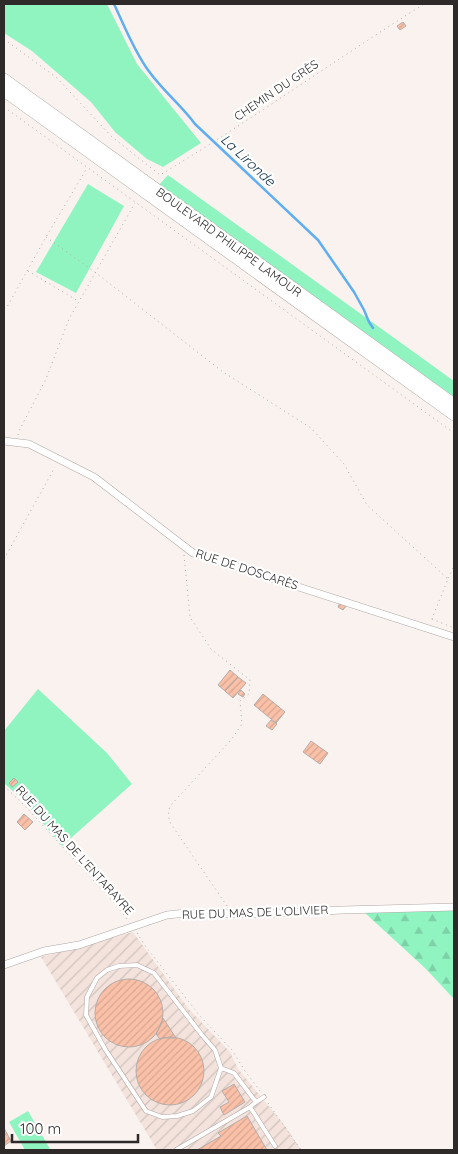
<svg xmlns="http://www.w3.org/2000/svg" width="458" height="1154" font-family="Quicksand,sans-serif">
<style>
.industrial{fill:url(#industrial-furrows)}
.green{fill:#90f4c1}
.forest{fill:url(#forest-firs)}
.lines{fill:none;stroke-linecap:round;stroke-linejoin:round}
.stream{stroke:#60aef2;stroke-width:2.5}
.building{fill:url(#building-hatch);stroke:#b5adaa}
.service-casing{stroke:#afa8a5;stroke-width:5}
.minor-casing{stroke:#afa8a5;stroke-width:8}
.primary-casing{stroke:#afa8a5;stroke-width:12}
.path{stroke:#b2aba9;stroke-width:1;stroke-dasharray:1 4;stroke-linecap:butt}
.service{stroke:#fff;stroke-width:4}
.minor{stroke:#fff;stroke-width:7}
.primary{stroke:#fff;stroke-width:11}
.labels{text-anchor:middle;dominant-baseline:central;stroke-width:4.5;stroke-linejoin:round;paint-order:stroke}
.street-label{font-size:12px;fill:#2d2a29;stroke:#fff}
.water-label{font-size:14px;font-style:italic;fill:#0a2c47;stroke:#fff}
</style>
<defs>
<pattern id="industrial-furrows" width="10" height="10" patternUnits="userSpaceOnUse" patternTransform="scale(1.25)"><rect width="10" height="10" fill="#f3e3dc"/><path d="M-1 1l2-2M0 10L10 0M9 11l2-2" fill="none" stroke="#d1c3bd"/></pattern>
<pattern id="forest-firs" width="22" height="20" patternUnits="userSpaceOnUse" patternTransform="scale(1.25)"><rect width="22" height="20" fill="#90f4c1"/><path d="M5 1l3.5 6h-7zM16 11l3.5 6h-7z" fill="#7cd1a6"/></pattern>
<pattern id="building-hatch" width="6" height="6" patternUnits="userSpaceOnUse" patternTransform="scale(1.25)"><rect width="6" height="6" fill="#fbc1a8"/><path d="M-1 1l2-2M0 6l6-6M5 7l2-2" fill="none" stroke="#d7a691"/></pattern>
</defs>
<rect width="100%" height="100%" fill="#faf2ef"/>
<path class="industrial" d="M133 932 188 1008 230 1052 238 1069 285 1126 301 1150H157L41 957Z"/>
<path class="green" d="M4 4H107L137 64 201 143 163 167 147 159 115 132 91 102 32 51 4 33Z
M168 175 454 381V397L159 185Z
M88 184 124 206 76 293 36 272Z
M38 689 107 753 132 784 62 846 27 804 4 783V731Z
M28 1111 50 1149 47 1150H25L9 1122Z"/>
<path class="forest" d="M454 910V999L426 969 364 912Z"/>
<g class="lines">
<path class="stream" d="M114 4C124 25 134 51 148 70 162 90 181 105 195 124L318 240 354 292 364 310 369 322 373 328"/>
</g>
<path class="building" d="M403 22 406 26 400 30 397 26Z
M340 603 346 606 343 610 338 607Z
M230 670 238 677 225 691 218 685Z
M238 677 246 683 233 698 225 691Z
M241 690 245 694 243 697 238 694Z
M263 694 285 712 276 723 254 705Z
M271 720 277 724 272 730 266 726Z
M311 741 328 753 320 764 303 752Z
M14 778 18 782 12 787 9 783Z
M24 814 33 822 25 830 17 822Z
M95 1013a34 34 0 1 1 68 0a34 34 0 1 1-68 0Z
M163 1018 176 1038H164L160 1039 156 1034 159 1028Z
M136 1071a34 34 0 1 1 68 0a34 34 0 1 1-68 0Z
M234 1084 245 1102 224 1115 220 1107 229 1102 222 1091Z
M247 1116 267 1150H197L221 1136 218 1133Z
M4 1128 11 1141 4 1146Z"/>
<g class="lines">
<g class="service-casing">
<path id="service" d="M221 1068 211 1097 193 1111 177 1116 162 1117 146 1111 105 1049 86 1015 87 997 97 978 107 970 119 966 137 965 154 973 202 1035 215 1050 221 1068 234 1073 256 1102 250 1107 275 1146
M256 1102 264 1097
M176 1150 250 1107"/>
</g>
<g class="minor-casing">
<path id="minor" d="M4 441 29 444 94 477 193 553 454 637
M4 965 44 951 79 945 167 915 186 913 256 914 343 910 454 907"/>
</g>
<g class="primary-casing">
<path id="primary" d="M4 79 454 404
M4 91 454 415"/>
</g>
<path class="path" d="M4 39 57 78 111 136 160 175C250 121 335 60 424 4
M4 107 454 433
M46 237 96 273 223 372 311 428 344 464 367 505 448 579 431 621
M28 271 78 301
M4 305 7 307 46 237 87 168
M18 435 19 431 46 379 69 319 135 203
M184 555 190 617 211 649 250 680 249 694 240 701 242 724 231 740 170 806C168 813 168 818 171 824L227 906
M4 559 55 467
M448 578 454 566
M432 619 454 628
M4 786 24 805 116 905 127 919
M137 933 146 947 200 1016 232 1050 245 1071 260 1091
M268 1103 301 1150"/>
<use href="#service" class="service"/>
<use href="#minor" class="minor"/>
<use href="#primary" class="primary"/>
</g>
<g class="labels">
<g class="street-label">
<text transform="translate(276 90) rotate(-34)">CHEMIN DU GRÈS</text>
<text transform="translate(229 242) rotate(36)">BOULEVARD PHILIPPE LAMOUR</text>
<text transform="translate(247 569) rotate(18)">RUE DE DOSCARÈS</text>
<text transform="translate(75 850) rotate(48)">RUE DU MAS DE L'ENTARAYRE</text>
<text transform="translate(255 912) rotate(-2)">RUE DU MAS DE L'OLIVIER</text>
</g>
<g class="water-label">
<text transform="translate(248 160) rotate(43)">La Lironde</text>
</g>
</g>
<rect width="458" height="1154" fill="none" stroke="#2d2a29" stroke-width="10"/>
<path d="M12 1134v8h126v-8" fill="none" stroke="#2d2a29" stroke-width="2.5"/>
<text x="20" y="1134" font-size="15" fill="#2d2a29" stroke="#ffffff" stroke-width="4" paint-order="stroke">100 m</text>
</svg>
